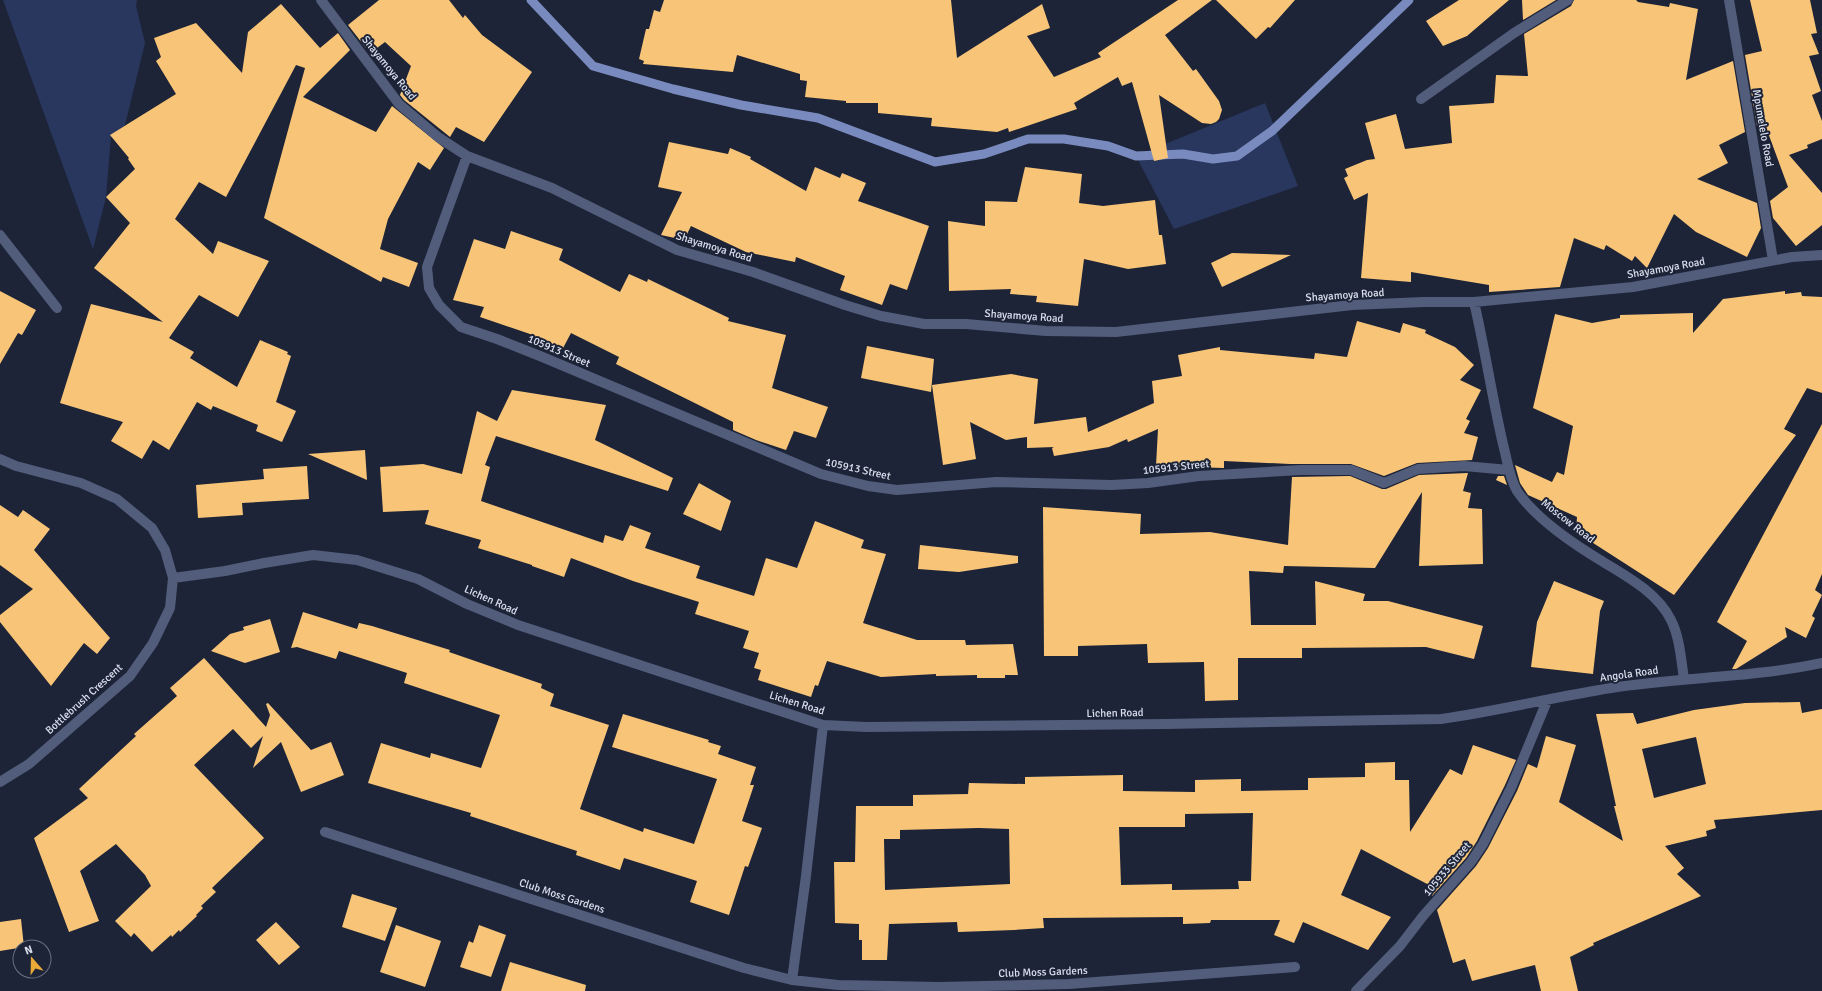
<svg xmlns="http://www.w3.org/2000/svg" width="1822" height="991" font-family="Signika,sans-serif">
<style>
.green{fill:#29375e}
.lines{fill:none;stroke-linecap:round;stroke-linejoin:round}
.stream{stroke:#798bbe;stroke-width:9}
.building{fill:#f8c578;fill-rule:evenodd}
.minor{stroke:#525d7b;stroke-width:10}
.labels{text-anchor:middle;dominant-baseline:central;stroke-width:4;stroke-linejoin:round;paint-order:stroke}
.street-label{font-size:11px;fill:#dbe0ee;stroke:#1d2438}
</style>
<rect width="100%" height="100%" fill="#1d2438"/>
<path class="green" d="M3 0H137L136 6 145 43 125 125 111 136 106 197 93 249Z
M1265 103 1298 186 1174 229 1136 156Z"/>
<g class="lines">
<path class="stream" d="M531 0 593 66 673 89 741 105 818 118 935 162 984 154 1028 139H1064L1108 146 1136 156 1183 154 1213 159 1237 156 1272 131 1409 0"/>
</g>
<path class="building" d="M379 0H449L463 18 465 15 482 35 532 72 484 142 456 127 450 137 404 100 400 95 411 66 385 42 377 48 372 43 366 48 348 25Z
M664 0H951L957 58 1042 4 1050 28 1027 36 1054 77 1101 57 1098 53 1178 0H1212L1165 35 1193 71 1196 69 1219 101 1222 110 1219 119 1216 122 1211 124 1202 123 1159 95 1168 158 1154 161 1132 82 1122 86 1118 77 1074 103 1077 109 1009 132 1008 128 997 132 931 126 932 118 878 113V103H846V101L805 97 807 81 800 80V74L737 55 733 72 643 64 644 61 639 59 646 29H649L654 10 660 12Z
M1216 0H1295L1270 28 1268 27 1256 39Z
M1459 0H1509L1467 36 1443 46 1426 21Z
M1522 0H1556L1523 20Z
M1574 0H1636L1638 2 1669 7 1670 3 1698 9 1686 80 1733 61 1745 132 1719 145 1728 163 1697 179 1757 203 1761 228 1747 257 1696 232 1674 214 1647 268 1635 256 1632 261 1606 245 1604 250 1574 238 1560 287 1489 292V285L1411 272V282L1361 278 1368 193 1354 200 1344 178 1348 176 1345 169 1367 160 1375 159 1365 123 1396 114 1405 149 1452 143 1449 106 1494 103 1496 75 1528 76 1524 34 1571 6Z
M1750 0H1810L1817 33 1811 34 1819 54 1809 56 1821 91 1812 95 1822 121V139L1807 145 1808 148 1789 155 1822 193V225L1796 246 1773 218 1770 201 1788 187 1764 122 1757 126 1745 55 1762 51Z
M281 4 320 48 338 33 350 50 303 97 376 132 392 106 444 148 430 170 418 162 388 219 380 249 418 263 409 287 383 277 381 282 264 218 305 68 296 65 226 197 199 182 175 219 213 254 218 241 269 261 238 317 199 295 169 338 194 352 190 358 237 387 260 340 288 352 287 354 291 356 276 402 296 411 282 442 256 431 258 425 213 406 211 410 197 402 169 450 153 440 142 459 111 441 123 422 60 403 91 304 163 322 94 268 130 223 106 197 135 169 128 159 129 158 110 135 176 94 156 61 161 57 154 38 196 23 242 73 248 32Z
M669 142 728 154 730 148 751 157 750 159 806 191 815 167 840 178 842 173 866 183 858 201 929 226 907 290 890 284 882 305 840 290 845 276 796 257 795 262 746 252 691 226 684 240 661 235 682 192 658 187Z
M1025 167 1082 174 1079 203 1103 206 1155 200 1159 235H1162L1166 264 1128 269 1084 259 1078 306 1036 302 1037 296 1010 294 1011 289 949 291 948 221 985 226V201L1017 202Z
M511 231 563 249 559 260 620 292 629 274 647 282 648 279 729 318 728 321 786 335 772 388 828 407 816 438 794 431 786 450 756 440 733 430V422L616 364 619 357 571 333 562 350 530 334 480 317 484 307 453 300 474 239 505 249Z
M1232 253 1291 255 1222 287 1211 263Z
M0 291 36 310 22 335 18 333 0 364Z
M1785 291V294L1801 292 1802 296 1822 297V393L1807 388 1784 429 1796 435 1674 595 1576 532 1577 517 1528 495 1520 483 1515 465 1552 482 1557 472 1564 475 1573 426 1533 408 1555 314 1592 323 1620 318V315L1693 313V333L1723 299Z
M1357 321 1400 333 1403 323 1426 330 1425 333 1455 347 1474 365 1460 380 1481 390 1466 419 1470 421 1464 433 1478 437 1472 460 1417 463 1384 476 1351 464H1290L1224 461V468L1156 466 1158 429 1128 442 1127 439 1109 447 1054 456 1052 448 1054 447 1027 448V437L1006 440 970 422 976 459 943 465 932 385 1011 374 1038 379 1034 424 1086 417 1088 432 1154 403 1152 381 1182 376 1178 355 1220 347V350L1314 359 1315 353 1347 357Z
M867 346 934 359 931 392 861 378Z
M512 390 606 405 595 440 673 478 668 491 496 436 485 465 490 467 481 501 603 543 605 535 623 541 630 525 651 533 645 548 700 566 696 578 754 596 766 558 797 568 815 521 864 540 861 548 886 554 863 623 917 640H965L966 645 1013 644 1018 675H1005V678H977V675L936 676V674L881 677 827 661 818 686 815 685 811 697 758 680 761 670 754 668 759 653 743 648 749 631 695 614 699 602 633 581 571 558 564 577 532 566V565L478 548 481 540 425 524 429 510 383 512 380 467 423 464 462 474 477 411 497 421Z
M1822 424V574L1815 590 1822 595 1812 616 1815 618 1806 638 1785 627 1787 637 1736 669H1732L1747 641 1717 622Z
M365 450 367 480 308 454Z
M307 466 309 499 242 503 243 515 198 518 196 485 264 479 263 469Z
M1468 473 1463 491 1471 493 1468 508 1482 509 1483 564 1419 566 1422 492 1375 568 1284 566 1283 573 1249 571 1251 625H1316L1315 581 1365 594 1363 601H1388L1483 626 1474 659 1426 647 1302 648V658H1238V700L1205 701 1204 662 1148 663 1147 644 1078 646V656H1044L1043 507 1141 514 1140 534 1210 532 1288 545 1292 477 1350 476 1382 489H1386L1419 475Z
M1498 476H1504L1507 485 1496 480Z
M699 483 731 501 721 531 683 514Z
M0 505 18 517 23 510 50 529 34 550 110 638 97 654 84 643 51 686 0 622V615L33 589 0 565Z
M920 545 1018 556V563L959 572 918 569Z
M1554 581 1604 601 1600 611 1593 674 1531 667 1537 622Z
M303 612 357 629 359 623 372 626 450 650 449 652 542 684 541 688 554 694 550 706 609 725 580 809 643 832 644 828 694 844 717 779 612 747 623 714 709 740 708 742 721 746 718 754 756 767 750 785H754L742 821 762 828 748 867 745 866 729 915 690 902 697 881 624 858 620 870 576 855 577 851 470 816 471 813 368 783 381 743 430 758 431 753 481 768 500 715 404 683 407 673 339 651 336 659 297 647 291 648Z
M270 619 280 652 245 663 211 651 230 634 244 630 243 627Z
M204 658 266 727 270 715 266 704 268 703 311 750 331 742 344 775 301 792 281 742 253 768 263 736 251 748 233 729 194 765 264 838 212 888 216 892 201 906 203 908 196 915 197 916 180 932 179 930 172 937 171 935 152 952 134 933 131 937 115 921 151 886 145 875 116 844 80 871 99 921 69 932 34 838 88 798 79 789 136 736 134 734 177 696 170 688Z
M1800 702 1802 713 1822 709V810L1714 820 1716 828 1706 831 1707 836 1665 846 1684 868 1677 874 1701 896 1593 943 1594 945 1570 957 1578 991H1541L1535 965 1472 981 1465 959 1453 963 1437 910 1476 866 1488 848 1517 791 1528 764 1537 768 1546 736 1576 745 1559 802 1623 841 1614 806H1616L1596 714 1633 713 1637 724 1694 710 1745 703ZM1696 737 1706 784 1654 798 1642 749Z
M1473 745 1516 760 1505 785 1477 841 1466 858 1432 896 1429 885 1361 849 1341 895 1391 917 1368 950 1303 922 1294 943 1274 935 1280 920H1211L1210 923 1183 924V917L1043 918 1044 928 1014 930 958 932 957 922 889 924 887 960H862V940H859V924L835 923 834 862H855L856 806H913V795L968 794 969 783 1025 784V777L1123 775V791L1195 792V780L1241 779V791L1308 790V778L1365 777V763L1395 762V780H1409L1410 832 1450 769 1462 775ZM1253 813 1251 881H1238L1239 889 1172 890V884L1121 885 1119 827H1185V814ZM979 828 1009 829 1010 884 885 890 884 839H900V830Z
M352 894 397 908 385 941 342 927Z
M21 919 24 947 0 951V922Z
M276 922 300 947 279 965 256 940Z
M396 925 441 941 425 987 380 972Z
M479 925 506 935 491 977 460 967 469 941 473 943Z
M510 962 586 985 585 991H501Z"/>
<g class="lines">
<path class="minor" d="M321 0 399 104 438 137 467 156 552 188 677 250 753 272 845 305 881 316 924 324H966L1046 331 1116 332 1352 305 1424 302H1474L1633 287 1792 257 1822 255
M1729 0 1773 260
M1421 99 1514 33 1568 0
M467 156 427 267 429 288 439 305 461 327 497 339 540 356 821 474 868 486 897 490 996 482 1112 485 1148 483 1199 476 1301 470H1351L1384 483 1418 469 1464 466 1509 470
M0 235 57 308
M1474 302C1485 349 1492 397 1503 444 1507 459 1509 477 1517 491 1536 519 1572 543 1600 560 1626 576 1657 592 1671 620 1680 638 1681 660 1684 679
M0 459 16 466 81 483 117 499 152 528 165 550 173 578 170 608 153 643 130 676 29 764 0 782
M173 578 225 571 264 563 313 555 357 560 418 579 467 604 518 625 823 725 867 727 1165 724 1441 719C1498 711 1554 697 1611 688 1681 677 1752 678 1822 663
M325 832 744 968 792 980 838 985 939 987 1069 984 1295 967
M792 980 806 876 823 725
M1356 991 1400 946 1423 916 1471 862 1483 844 1511 788 1547 701"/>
</g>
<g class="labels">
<g class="street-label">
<text transform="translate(389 68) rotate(51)">Shayamoya Road</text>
<text transform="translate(1763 128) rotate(80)">Mpumelelo Road</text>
<text transform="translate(714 247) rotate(17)">Shayamoya Road</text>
<text transform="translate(1666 268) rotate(-10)">Shayamoya Road</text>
<text transform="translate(1345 295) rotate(-4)">Shayamoya Road</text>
<text transform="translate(1024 316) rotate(4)">Shayamoya Road</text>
<text transform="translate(559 351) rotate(23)">105913 Street</text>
<text transform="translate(1176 467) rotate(-6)">105913 Street</text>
<text transform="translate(858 469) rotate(13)">105913 Street</text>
<text transform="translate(1568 521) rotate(38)">Moscow Road</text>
<text transform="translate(491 600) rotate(24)">Lichen Road</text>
<text transform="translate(1629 674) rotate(-8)">Angola Road</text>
<text transform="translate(84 699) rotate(-42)">Bottlebrush Crescent</text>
<text transform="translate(797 703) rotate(17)">Lichen Road</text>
<text transform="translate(1115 713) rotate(-1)">Lichen Road</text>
<text transform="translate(1447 869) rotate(-50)">105933 Street</text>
<text transform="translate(562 896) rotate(18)">Club Moss Gardens</text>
<text transform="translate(1043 972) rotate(-2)">Club Moss Gardens</text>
</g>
</g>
<g transform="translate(32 959) rotate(340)"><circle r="19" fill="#1d2438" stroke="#696f81"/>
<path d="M0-3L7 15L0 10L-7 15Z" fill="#eaaa39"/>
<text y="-6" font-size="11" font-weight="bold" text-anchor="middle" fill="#dbe0ee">N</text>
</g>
</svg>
